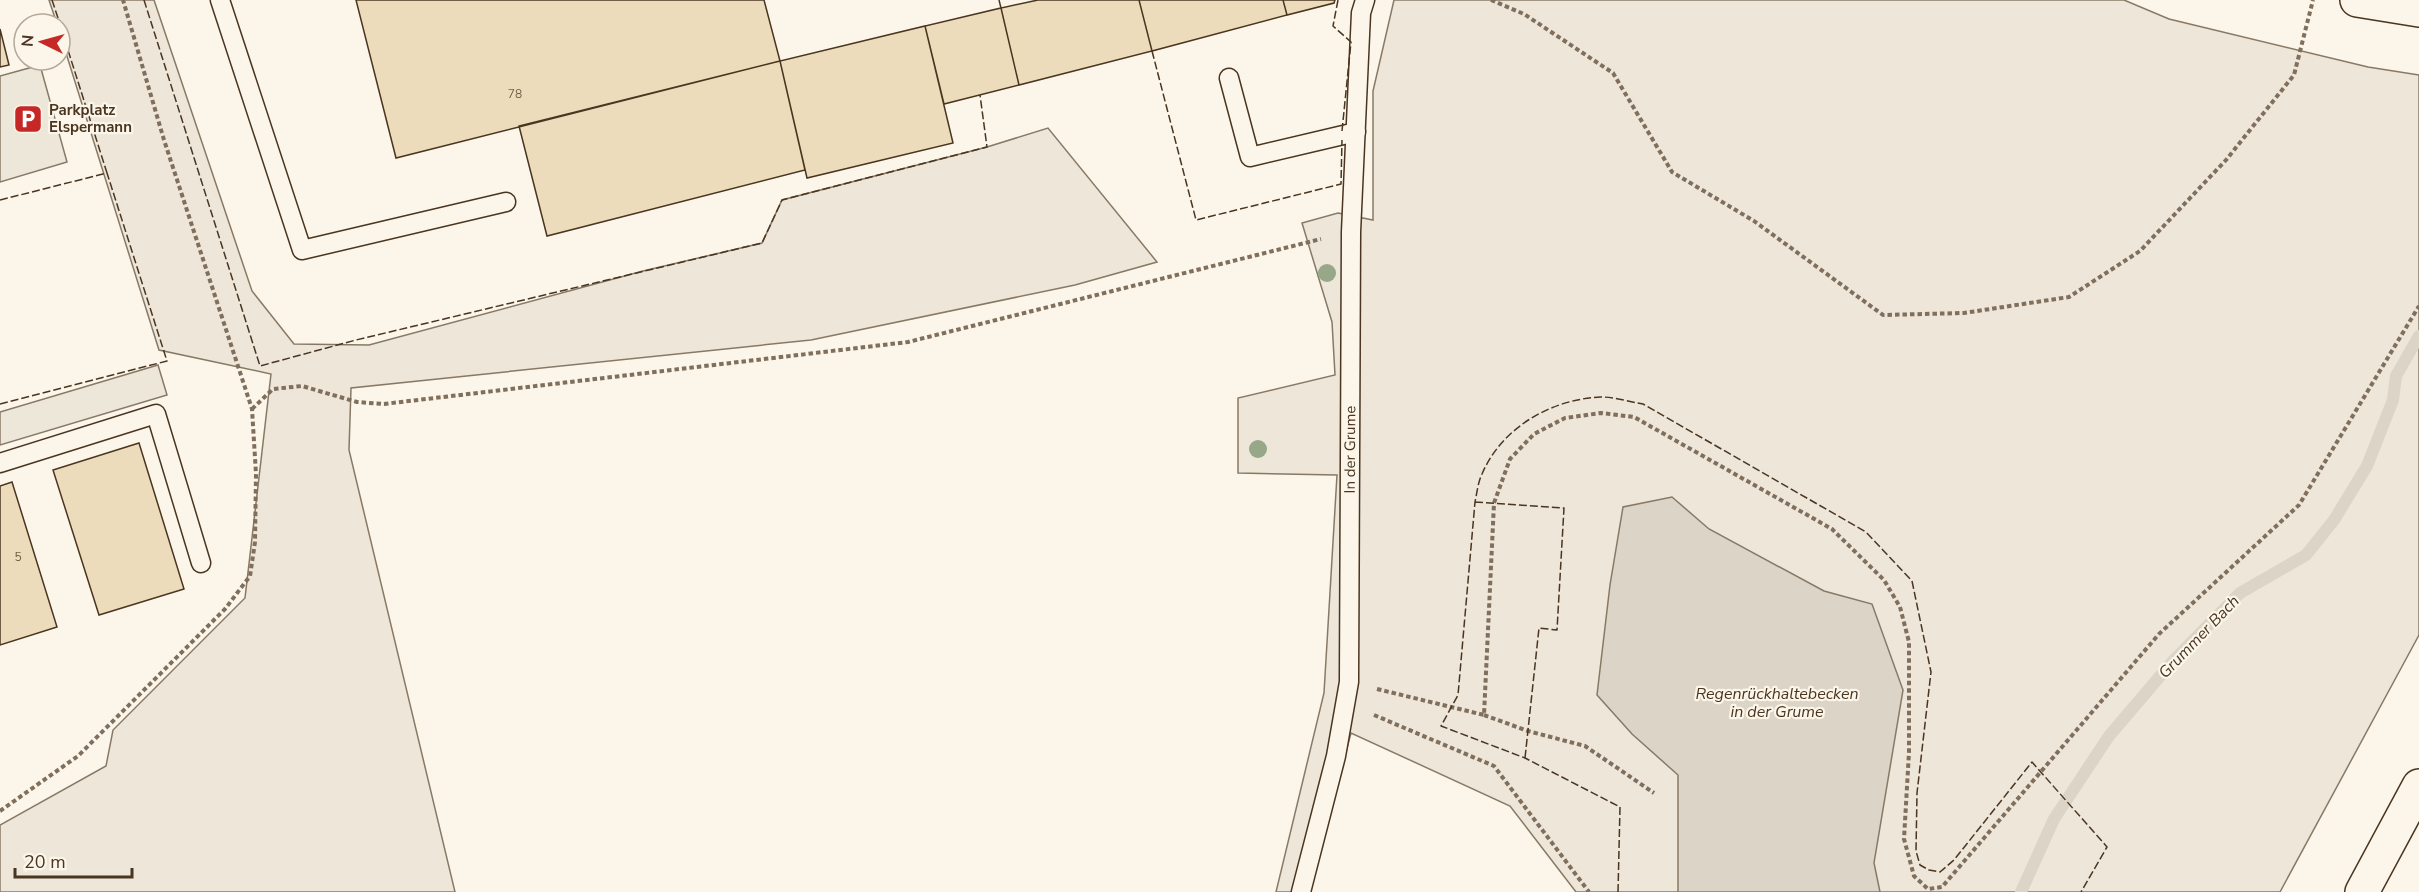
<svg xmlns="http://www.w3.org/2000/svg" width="2419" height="892" font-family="'Nunito Sans',sans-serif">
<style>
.green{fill:#ede6d9;stroke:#887966;stroke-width:1.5}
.parking{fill:#ede7d9;stroke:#887966;stroke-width:1.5}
.water{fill:#dcd4c6;stroke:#887966;stroke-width:1.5}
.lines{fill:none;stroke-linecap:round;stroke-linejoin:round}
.stream{stroke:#dcd4c6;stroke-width:12}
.building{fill:#ecdcbc;stroke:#4a3520;stroke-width:1.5}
.lane-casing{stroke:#4a3520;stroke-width:21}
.street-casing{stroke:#4a3520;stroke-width:36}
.highway-casing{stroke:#4a3520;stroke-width:36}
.path{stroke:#7f6f5c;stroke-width:4;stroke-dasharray:4.5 3;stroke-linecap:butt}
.lane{stroke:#fbf6e9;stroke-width:18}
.street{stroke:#fbf6e9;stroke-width:33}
.highway{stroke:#fbf6e9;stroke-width:33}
.fence{stroke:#4a3520;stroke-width:1.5;stroke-dasharray:8 3;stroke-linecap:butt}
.tree{fill:#96a887}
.labels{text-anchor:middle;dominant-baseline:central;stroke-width:4.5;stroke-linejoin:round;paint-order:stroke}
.number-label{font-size:12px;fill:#725f47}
.poi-label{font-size:15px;font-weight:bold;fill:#4a3520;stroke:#fbf6e9;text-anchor:start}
.street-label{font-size:15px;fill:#4a3520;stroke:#fbf6e9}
.water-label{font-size:16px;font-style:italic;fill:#4a3520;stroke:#fbf6e9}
</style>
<rect width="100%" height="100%" fill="#fbf6e9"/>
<path class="green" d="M49 0H154L252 291 294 344 369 345 643 271 762 243 782 200 987 147 1048 128 1157 262 1075 285 811 340 351 388 349 450 455 892H0V825L106 766 113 730 245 598 271 374 159 350 60 34V24H57Z
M1394 0H2124L2169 19 2368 67 2419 75V635L2280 892H1576L1510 806 1351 733 1309 892H1276L1324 693 1337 475 1238 473V398L1335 375 1332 322 1302 223 1338 213 1373 220V91Z"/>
<path class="parking" d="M40 65 67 162 0 182V76Z
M158 365 167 395 0 445V412Z"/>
<path class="water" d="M1672 497 1709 529 1824 591 1872 604 1903 690 1874 863 1880 892H1678V775L1632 734 1597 695 1610 585 1623 507Z"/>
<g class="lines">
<path class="stream" d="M2021 892 2054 819 2109 736 2173 661 2240 593 2306 555 2334 520 2367 466 2393 400 2396 376 2419 336"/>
</g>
<path class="building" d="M356 0H764L780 61 396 158Z
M1038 0H1139L1152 51 1019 85 1001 8Z
M1139 0H1283L1287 15 1152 51Z
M1283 0H1335L1334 3 1287 15Z
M1001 8 1019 85 944 104 925 26Z
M925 26 953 143 807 178 780 61Z
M0 29 9 65 0 67Z
M780 61 805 170 547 236 519 126Z
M139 443 184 589 99 615 53 470Z
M12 482 57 627 0 645V486Z"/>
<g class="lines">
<g class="lane-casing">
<g id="lane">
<path d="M220 0 302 250 506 202"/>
<path d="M1229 78 1250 157 1356 132"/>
<path d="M0 463 156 414 201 563"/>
<path id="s1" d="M1301 892 1336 756 1349 682 1351 232 1361 13 1365 0"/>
</g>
</g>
<g class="street-casing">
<path id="street" d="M2357 0 2419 10"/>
</g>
<g class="highway-casing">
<path id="highway" d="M2362 892 2419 786"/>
</g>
<path class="path" d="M1491 0 1524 14 1613 73 1672 172 1754 221 1883 315 1964 313 2069 297 2140 251 2226 160 2294 75 2313 0
M252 409 273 389 302 386 357 402 384 404 908 342 1321 239
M1377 689 1484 715 1494 503 1510 459 1534 434 1565 418 1601 413 1634 417 1832 529 1884 580 1900 607 1909 642V752L1904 839 1914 876 1928 889 1942 887 2159 634 2299 505 2419 306
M1374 715 1494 766 1589 892
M1484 715 1528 731 1585 746 1654 793
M0 811 78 756 225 609 250 576 255 542 256 474 252 409 164 140 123 0"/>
<use href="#lane" class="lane"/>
<use href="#street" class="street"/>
<use href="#highway" class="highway"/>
<path class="fence" d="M52 0 60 24
M144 0 260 366 356 340 762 243 782 200 987 147 980 95
M999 0 1001 8
M1338 0 1333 26 1351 42 1342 131
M1152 51 1196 220 1341 184 1342 140
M0 200 107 173 60 25
M0 404 167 361 107 173
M1475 502 1564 508 1557 630 1539 628 1525 758
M1618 892 1620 807 1525 758 1441 726 1458 695 1475 502C1477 493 1478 482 1482 474 1502 427 1552 399 1601 397 1615 397 1630 402 1643 404L1866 532 1912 581 1931 672 1917 793 1916 851 1920 865 1929 870 1940 872 1954 860 2032 762 2107 847 2081 892"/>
</g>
<g class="tree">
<circle cx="1327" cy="273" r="9"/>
<circle cx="1258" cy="449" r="9"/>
</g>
<defs>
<g id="parking-square" transform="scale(1.5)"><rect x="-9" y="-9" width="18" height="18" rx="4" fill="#c62828" stroke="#fbf6e9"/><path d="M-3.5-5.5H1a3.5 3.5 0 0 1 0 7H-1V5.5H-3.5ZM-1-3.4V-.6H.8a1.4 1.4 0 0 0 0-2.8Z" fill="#fff"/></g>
</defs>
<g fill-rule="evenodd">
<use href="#parking-square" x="28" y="119"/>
</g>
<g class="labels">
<g class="number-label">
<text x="515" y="94">78</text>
<text x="18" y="557">5</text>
</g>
<g class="poi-label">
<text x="49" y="110">Parkplatz<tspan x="49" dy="17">Elspermann</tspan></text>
</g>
<g class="street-label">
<text stroke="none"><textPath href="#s1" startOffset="448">In der Grume</textPath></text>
</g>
<g class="water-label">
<text transform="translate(2199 637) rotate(-46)">Grummer Bach</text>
<text x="1777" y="694">Regenrückhaltebecken<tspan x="1777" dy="18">in der Grume</tspan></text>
</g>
</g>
<g transform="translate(42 42) rotate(275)"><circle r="28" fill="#fbf6e9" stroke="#b4a999" stroke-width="1.5"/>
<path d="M0-4.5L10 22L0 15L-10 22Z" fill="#c62828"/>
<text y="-9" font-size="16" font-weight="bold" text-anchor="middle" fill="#4a3520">N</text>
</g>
<path d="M15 868v9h117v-9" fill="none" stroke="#4a3520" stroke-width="3"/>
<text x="24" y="868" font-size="18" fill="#4a3520" stroke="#fbf6e9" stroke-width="4.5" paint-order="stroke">20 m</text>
</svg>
